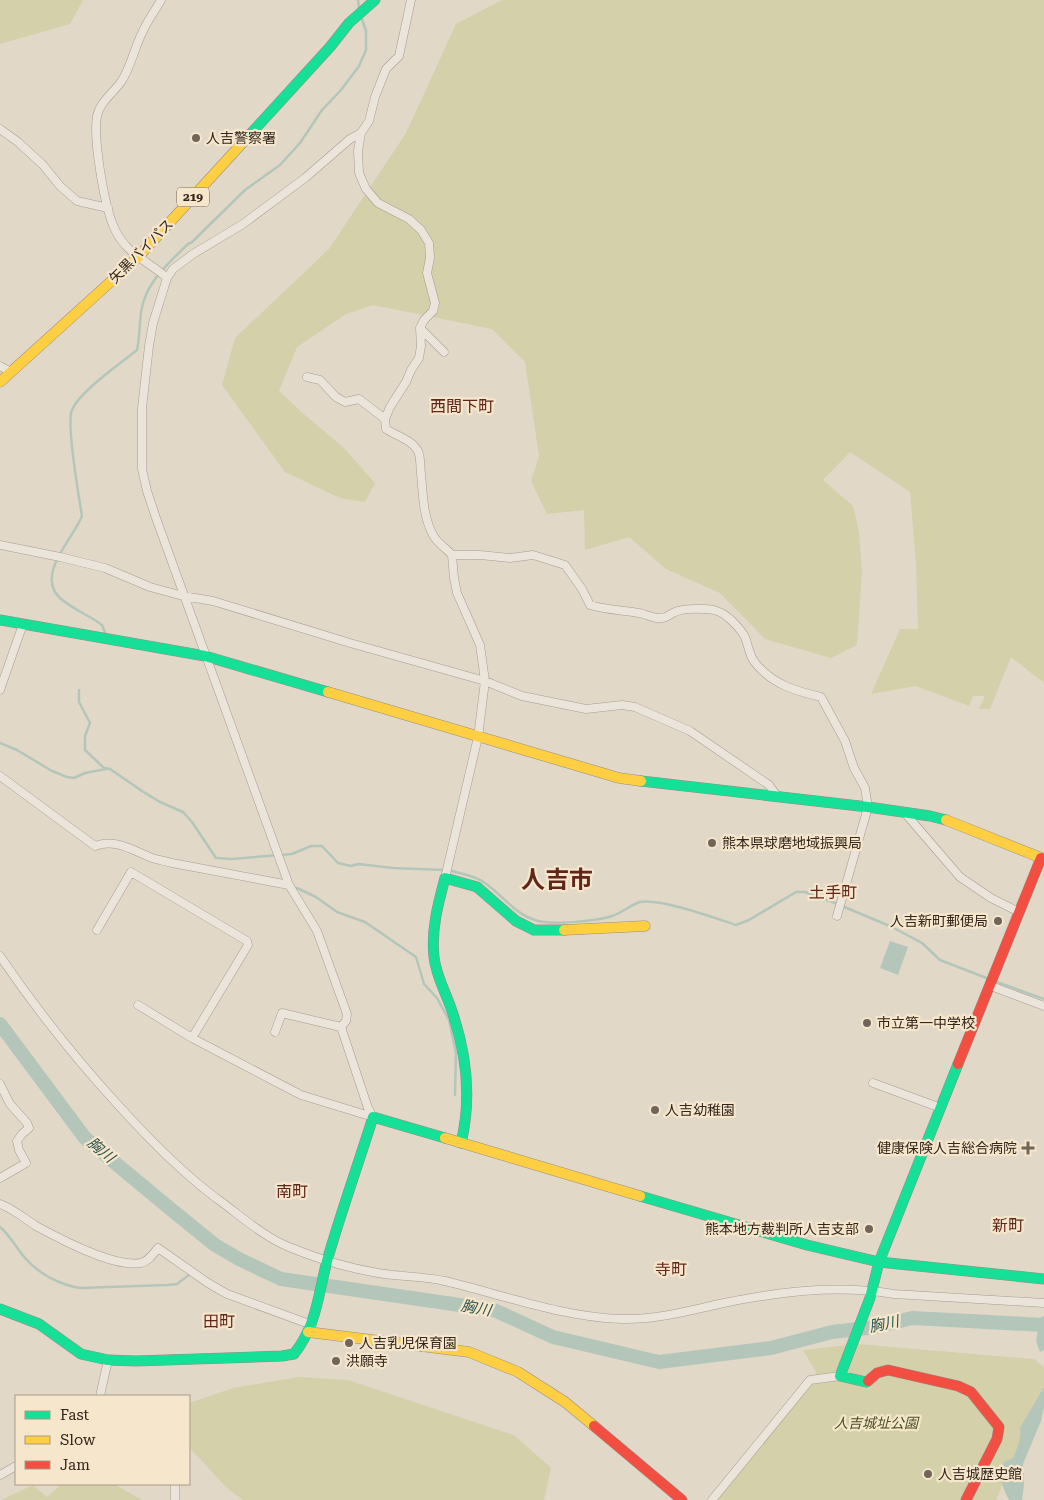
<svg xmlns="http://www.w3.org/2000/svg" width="1044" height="1500" font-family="'Roboto Serif','Noto Sans JP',serif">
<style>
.green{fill:#d3d0aa}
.water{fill:#b4c6ba}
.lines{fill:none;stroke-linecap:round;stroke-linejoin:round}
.stream{stroke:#b4c6ba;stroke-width:2.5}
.river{stroke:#b4c6ba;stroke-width:14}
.street-casing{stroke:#a69d92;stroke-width:9}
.fast-casing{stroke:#968d82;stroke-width:11}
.slow-casing{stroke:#968d82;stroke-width:11}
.jam-casing{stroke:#968d82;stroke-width:11}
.street{stroke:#eae4da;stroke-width:8}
.fast{stroke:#16e098;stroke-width:10}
.slow{stroke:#ffcf43;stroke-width:10}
.jam{stroke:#f24e42;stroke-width:10}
.poi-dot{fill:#716458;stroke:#f5e6cc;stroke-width:2}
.labels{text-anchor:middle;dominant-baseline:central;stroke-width:4.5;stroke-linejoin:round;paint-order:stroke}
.shield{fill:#f5e6cc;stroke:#6e5f50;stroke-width:1}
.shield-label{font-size:12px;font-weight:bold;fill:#34251b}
.poi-label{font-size:14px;fill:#34251b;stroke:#f5e6cc;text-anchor:start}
.street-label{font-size:14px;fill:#34251b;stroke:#f5e6cc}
.park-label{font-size:14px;font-style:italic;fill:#475022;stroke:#f5e6cc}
.water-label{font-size:15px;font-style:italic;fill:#2a544e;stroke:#f5e6cc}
.quarter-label{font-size:16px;fill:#60251b;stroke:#f5e6cc}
.town-label{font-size:24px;font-weight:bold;fill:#60251b;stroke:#f5e6cc}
</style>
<rect width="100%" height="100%" fill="#e2d8c8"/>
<path class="green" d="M0 0H83L70 24 0 44Z
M502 0H1044V683L1011 657 990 709H979L985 696H973L969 706 916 686 871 694 900 629H918L916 564 910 492 850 452 823 480 853 506 859 532 862 572 857 645 831 658 765 639 720 593 666 569 629 537 585 550 584 510 547 514 531 481 539 456 525 362 492 329 373 305 346 314 297 347 279 391 306 416 344 448 375 483 365 502 340 498 285 472 222 385 235 338 329 249 406 133 456 24Z
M857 1344 1034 1359 1044 1367V1386L996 1500H715L811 1383 816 1372 803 1350Z
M300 1377 348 1380 514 1435 551 1468 544 1500H243L226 1487 189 1447V1403L233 1388Z
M62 1484H114L142 1500H1L33 1485 47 1497Z"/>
<path class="water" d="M890 941 908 947 898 975 880 968Z
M1044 1316V1350L1040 1352 1036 1341 1041 1317Z
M1044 1387V1407L1041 1421 1023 1464 1024 1485 1022 1500H1009C1002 1487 998 1475 1004 1462L1013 1458C1017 1449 1022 1438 1020 1428Z"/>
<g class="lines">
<path class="stream" d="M358 0 359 8
M105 632 102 625C89 615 72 609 60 598 35 575 73 539 82 516 79 498 66 422 72 410 80 391 120 364 137 350 141 332 138 312 146 295 154 275 174 258 189 243H191L245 190 280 165 300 143 322 110 341 90 359 66 366 50V31L362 19
M79 690V702L90 723 85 736V750L104 768 110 769 142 791 160 802 183 812 192 822 216 858 231 859 292 854 311 846H322L338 863 351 866 358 864 393 868 443 870
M0 743 17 750 52 771 67 777 74 778 85 773 106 769
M452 871C463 874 476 876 485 883 505 897 518 919 544 922 559 924 598 921 612 916 622 913 630 905 640 902 660 898 715 918 736 925L749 920 796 892H805L838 904
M297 888 316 897 337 912 365 922 416 957 424 984 437 998 449 1020 456 1053 455 1095
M842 906 892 927 922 943 940 960 989 979
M994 981 1044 999
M0 1227C10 1235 17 1249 25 1258 39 1274 60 1285 80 1288L167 1285 177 1284 190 1274"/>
<path class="river" d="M0 1024 85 1138 173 1211 215 1245 239 1259 281 1279 494 1310 553 1337 659 1362 771 1348 832 1332 876 1327 912 1318 1044 1325"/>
<g class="street-casing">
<path id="street" d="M161 0C155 11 147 21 142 33 134 49 131 67 121 82 113 93 100 102 97 116 93 139 104 203 113 225 116 233 122 242 128 248 139 259 155 267 167 278
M411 0 399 56 386 69 375 97 369 121 361 133 358 151 359 173 366 189 378 203 409 219 421 230 429 243 430 258 427 273 435 303 433 311 424 320 420 328 444 352
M0 129 18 142 43 165 60 186 77 201 108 208
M0 366 11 372
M307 377 320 380 336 397 345 402 359 399 385 419 386 429C396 436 411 439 418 451 421 458 420 466 421 474 423 494 423 517 433 535 437 543 446 548 452 555L454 578 457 593 480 645 485 681 478 737 445 878
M385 419 390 407 406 382 411 370 419 358 421 346 420 328
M0 545 60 557 105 568 150 587 183 596 213 601 350 643 485 681 522 696 586 709 622 705 635 707 690 731 769 785 777 796
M452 555H480L510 558 533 555 565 565 582 589 590 605C606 610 623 610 639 613 646 614 654 619 661 618 667 618 670 614 675 612 684 608 707 608 717 611 727 614 740 628 745 637 749 647 749 657 757 665 774 685 796 691 821 697L845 741 854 768 865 788 868 807 837 916
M0 690 23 624
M0 776 95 846C115 838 134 851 152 858 158 860 165 861 172 863L289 885
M904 812 960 877 991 898 1019 912
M97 930 131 872 247 941 248 945 192 1038 301 1095 373 1117
M0 956C36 1009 75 1058 119 1106 149 1139 180 1171 216 1198 240 1215 262 1236 289 1247 318 1259 348 1268 378 1273 401 1277 423 1276 445 1281 503 1295 562 1317 622 1319 655 1320 687 1311 719 1304 777 1292 835 1284 894 1294L1044 1303
M991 986 1044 1006
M138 1005 192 1038
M341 1027 368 1108 373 1117
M275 1032 282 1013 341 1027 346 1021 347 1014 317 931 289 885 156 518 147 491 142 469V408L149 346 153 323 167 278 173 269 193 254 243 224 305 178 350 139 361 133
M873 1083 941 1108
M0 1084 10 1104 27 1123 29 1128 22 1134 17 1141 19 1150 26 1163 0 1178
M0 1204C13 1209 24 1218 36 1226 60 1239 114 1268 141 1263 149 1261 153 1254 158 1248L208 1283 227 1294 312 1325
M100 1396 108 1360
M0 1475 16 1466
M175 1500V1484
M712 1500 810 1380 840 1376"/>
</g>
<g class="fast-casing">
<path id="fast" d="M245 140 330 47 349 23 375 0
M0 620 205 656 328 692
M641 781 868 807 930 816 946 820
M461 1143C472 1098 467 1055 452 1011 446 993 436 976 434 957 431 930 438 904 445 878L477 887 516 921 534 930H564
M640 1196 807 1245 879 1262 1044 1279
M0 1309 39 1324 81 1354 108 1360 136 1361 282 1356 294 1354C317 1325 318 1295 327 1261 341 1212 358 1165 373 1117L445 1138
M868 1381 866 1382 840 1376 870 1298 879 1262 958 1064"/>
</g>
<g class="slow-casing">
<path id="slow" d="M0 382 139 256 245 140
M328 692 619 778 641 781
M946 820 1044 859
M564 930 645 926
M445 1138 640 1196
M308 1332 469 1352 518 1372 565 1402 594 1426"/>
</g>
<g class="jam-casing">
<path id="jam" d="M958 1064 1041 858
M868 1381 877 1373 888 1370 958 1386 971 1392 999 1427 997 1439 966 1500
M594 1426 682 1500"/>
</g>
<use href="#street" class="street"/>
<use href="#fast" class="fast"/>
<use href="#slow" class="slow"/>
<use href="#jam" class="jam"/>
</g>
<g class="poi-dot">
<circle cx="196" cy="138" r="5"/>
<circle cx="712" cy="843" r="5"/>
<circle cx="998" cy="921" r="5"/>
<circle cx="867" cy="1023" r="5"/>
<circle cx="655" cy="1110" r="5"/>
<path d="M1025.5 1140.5h5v5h5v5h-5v5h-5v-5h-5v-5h5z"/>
<circle cx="869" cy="1229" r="5"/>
<circle cx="349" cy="1343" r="5"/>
<circle cx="336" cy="1361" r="5"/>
<circle cx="928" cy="1474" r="5"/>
</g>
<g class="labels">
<rect class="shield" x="177" y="187.5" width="32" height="19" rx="4"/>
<g class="shield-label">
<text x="193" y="197">219</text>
</g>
<g class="poi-label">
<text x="206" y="138">人吉警察署</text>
<text x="722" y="843">熊本県球磨地域振興局</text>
<text x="988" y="921" text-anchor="end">人吉新町郵便局</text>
<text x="877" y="1023">市立第一中学校</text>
<text x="665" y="1110">人吉幼稚園</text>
<text x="1017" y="1148" text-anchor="end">健康保険人吉総合病院</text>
<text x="859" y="1229" text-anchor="end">熊本地方裁判所人吉支部</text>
<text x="359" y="1343">人吉乳児保育園</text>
<text x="346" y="1361">洪願寺</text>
<text x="938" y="1474">人吉城歴史館</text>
</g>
<g class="street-label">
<text transform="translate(141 251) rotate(-45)">矢黒バイパス</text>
</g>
<g class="park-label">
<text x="876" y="1423">人吉城址公園</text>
</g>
<g class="water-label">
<text transform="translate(101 1150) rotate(40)">胸川</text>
<text transform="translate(476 1308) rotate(10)">胸川</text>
<text transform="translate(884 1324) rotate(-12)">胸川</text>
</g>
<g class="quarter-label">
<text x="462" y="406">西間下町</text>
<text x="833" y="892">土手町</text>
<text x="292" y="1191">南町</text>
<text x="1008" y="1225">新町</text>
<text x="671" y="1269">寺町</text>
<text x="219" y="1321">田町</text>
</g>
<g class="town-label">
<text x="557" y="880">人吉市</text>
</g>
</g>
<rect x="15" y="1395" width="175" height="90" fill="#f5e6cc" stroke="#a89985"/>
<rect x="25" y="1411" width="25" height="8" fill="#16e098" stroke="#a89985"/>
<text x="60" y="1420" font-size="15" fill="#34251b">Fast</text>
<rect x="25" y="1436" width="25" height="8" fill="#ffcf43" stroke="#a89985"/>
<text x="60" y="1445" font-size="15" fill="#34251b">Slow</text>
<rect x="25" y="1461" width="25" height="8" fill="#f24e42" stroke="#a89985"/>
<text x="60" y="1470" font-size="15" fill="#34251b">Jam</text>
</svg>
